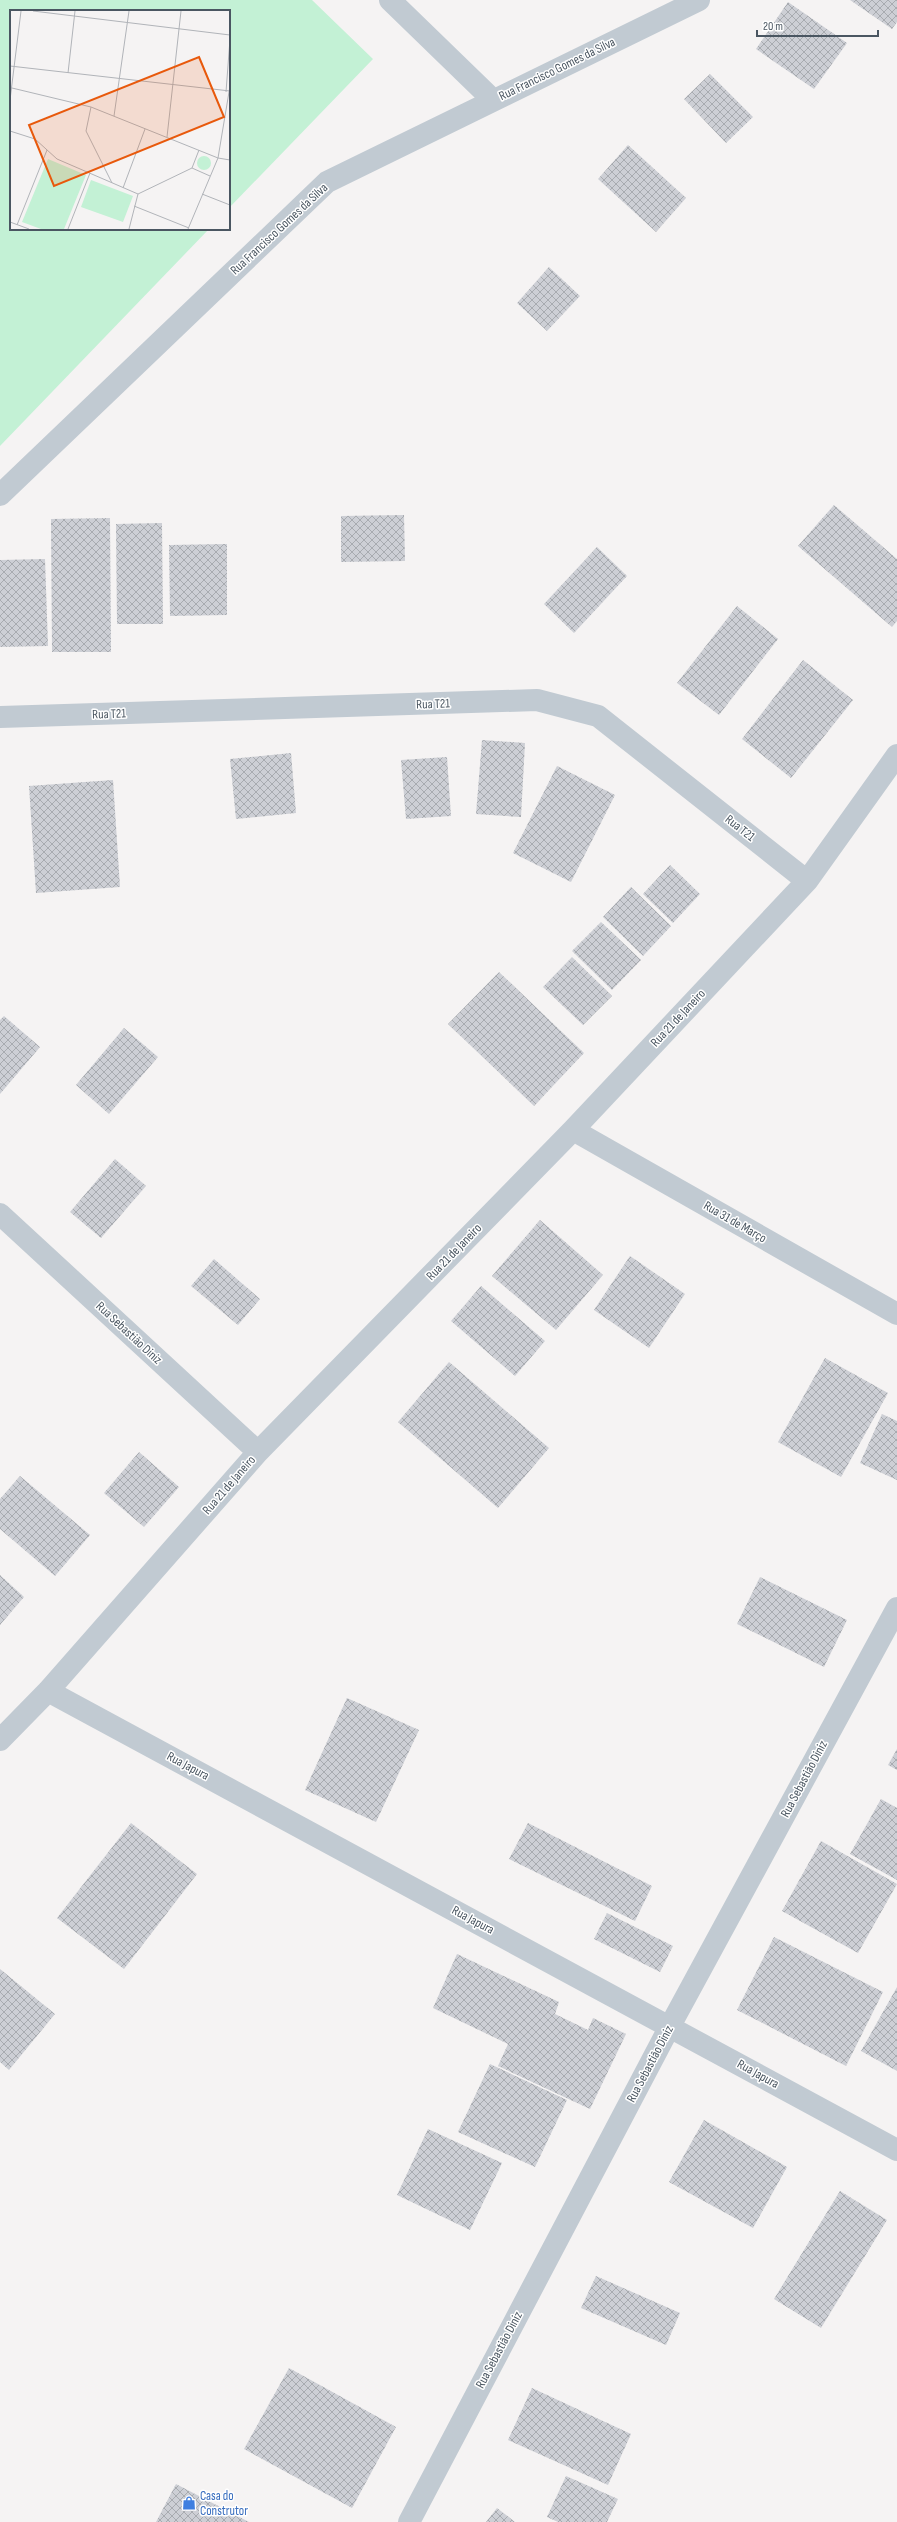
<svg xmlns="http://www.w3.org/2000/svg" width="897" height="2522" font-family="'Sofia Sans Condensed',sans-serif">
<style>
.garden{fill:#c3f1d5}
.building{fill:url(#building-cross-hatch)}
.lines{fill:none;stroke-linecap:round;stroke-linejoin:round}
.street{stroke:#c1cad2;stroke-width:22}
.labels{text-anchor:middle;dominant-baseline:central;stroke-width:3;stroke-linejoin:round;paint-order:stroke}
.street-label{font-size:13px;fill:#4a5661;stroke:#fff}
.shop-label{font-size:13px;fill:#366cbe;stroke:#fff;text-anchor:start}
.inset-road{fill:none;stroke:#b1b4b9;stroke-width:1}
.view{fill:#e8590c;fill-opacity:0.15;stroke:#e8590c;stroke-width:2}
.inset-edge{fill:none;stroke:#4a5661;stroke-width:2}
</style>
<defs>
<pattern id="building-cross-hatch" width="8" height="8" patternUnits="userSpaceOnUse"><rect width="8" height="8" fill="#cdcfd5"/><path d="M0 0l8 8M0 8l8-8" fill="none" stroke="#a8abb0"/></pattern>
</defs>
<rect width="100%" height="100%" fill="#f5f3f3"/>
<path class="garden" d="M0 0H312L373 59 229 208V11H11V229H209L0 446Z"/>
<path class="building" d="M850 0H897V22L892 29Z
M788 2 847 43 814 89 756 49Z
M710 74 753 117 726 143 684 99Z
M628 145 686 198 656 232 598 179Z
M549 267 580 296 547 331 517 303Z
M834 505 897 559V621L892 627 798 546Z
M404 515 405 561 341 562V516Z
M110 518 111 652H52L51 519Z
M162 523 163 624H117L116 524Z
M227 544V615L170 616 169 545Z
M597 547 627 576 574 633 544 604Z
M45 559 48 646 0 647V560Z
M737 606 778 639 719 715 677 683Z
M803 660 853 700 791 778 742 739Z
M482 740 525 743 521 817 476 814Z
M291 753 296 813 236 819 230 759Z
M447 757 451 816 406 819 401 760Z
M557 766 615 795 571 882 513 853Z
M113 780 120 887 36 893 29 786Z
M670 865 700 894 673 923 643 894Z
M631 887 671 926 643 956 603 917Z
M601 922 641 960 612 990 572 951Z
M572 957 612 996 583 1025 543 987Z
M499 972 584 1053 534 1106 448 1024Z
M4 1016 40 1047 0 1094V1020Z
M124 1028 158 1057 109 1114 76 1085Z
M115 1159 146 1186 101 1238 70 1212Z
M540 1220 603 1275 556 1330 492 1276Z
M630 1256 685 1294 649 1348 594 1310Z
M214 1259 260 1299 238 1325 191 1286Z
M481 1286 545 1341 515 1376 451 1321Z
M825 1358 888 1393 841 1477 778 1442Z
M449 1362 549 1448 498 1508 398 1422Z
M882 1414 897 1421V1480L860 1463Z
M139 1452 179 1487 144 1527 104 1493Z
M20 1476 90 1535 55 1576 0 1529V1499Z
M0 1575 24 1597 0 1625Z
M760 1577 847 1620 824 1667 737 1624Z
M347 1698 419 1730 376 1822 305 1790Z
M897 1749V1770L888 1765Z
M881 1799 897 1808V1880L850 1854Z
M131 1823 197 1874 124 1969 57 1918Z
M528 1823 652 1886 635 1921 509 1859Z
M821 1841 897 1884 858 1953 782 1911Z
M607 1913 673 1946 660 1972 594 1939Z
M774 1937 883 1992 846 2066 737 2010Z
M457 1954 559 2002 555 2014 588 2030 593 2018 626 2034 590 2109 498 2066 508 2044 433 2008Z
M0 1969 55 2014 9 2070 0 2062Z
M897 1987V2071L861 2051Z
M490 2064 567 2100 535 2167 458 2132Z
M704 2120 787 2167 753 2228 669 2182Z
M428 2129 502 2163 470 2230 397 2195Z
M840 2191 887 2220 821 2328 774 2299Z
M596 2276 680 2313 666 2345 581 2308Z
M289 2368 396 2427 352 2508 244 2449Z
M532 2388 631 2434 608 2485 508 2440Z
M566 2476 618 2499 607 2522H558L547 2517Z
M176 2484 249 2522H156Z
M497 2508 515 2522H486Z"/>
<g class="lines">
<path class="street" d="M390 0 493 100
M0 495 327 182 699 0
M0 717 537 700 598 716 807 881
M573 1130 897 1314
M0 1214 258 1452
M48 1691 897 2150
M0 1740 48 1691 258 1452 573 1130 807 881 897 755
M409 2522 670 2026 897 1608"/>
</g>
<defs>
<g id="shop-bare" transform="scale(1.08)"><path d="M-5-2.5h2.3a2.7 3.5 0 0 1 5.4 0H5L5.5 6h-11ZM-1.5-2.5h3a1.5 2.3 0 0 0-3 0Z" fill="#3f7fe0" stroke="#fff" stroke-width="2.5" paint-order="stroke"/></g>
</defs>
<g fill-rule="evenodd">
<use href="#shop-bare" x="189" y="2503"/>
</g>
<g class="labels">
<g class="street-label">
<text transform="translate(557 69) rotate(-26)">Rua Francisco Gomes da Silva</text>
<text transform="translate(279 229) rotate(-43)">Rua Francisco Gomes da Silva</text>
<text transform="translate(433 704) rotate(-2)">Rua T21</text>
<text transform="translate(109 714) rotate(-2)">Rua T21</text>
<text transform="translate(740 828) rotate(38)">Rua T21</text>
<text transform="translate(678 1018) rotate(-47)">Rua 21 de Janeiro</text>
<text transform="translate(735 1222) rotate(30)">Rua 31 de Março</text>
<text transform="translate(454 1252) rotate(-46)">Rua 21 de Janeiro</text>
<text transform="translate(129 1333) rotate(43)">Rua Sebastião Diniz</text>
<text transform="translate(229 1485) rotate(-49)">Rua 21 de Janeiro</text>
<text transform="translate(188 1766) rotate(28)">Rua Japura</text>
<text transform="translate(804 1779) rotate(-62)">Rua Sebastião Diniz</text>
<text transform="translate(473 1920) rotate(28)">Rua Japura</text>
<text transform="translate(650 2064) rotate(-62)">Rua Sebastião Diniz</text>
<text transform="translate(758 2074) rotate(29)">Rua Japura</text>
<text transform="translate(499 2350) rotate(-62)">Rua Sebastião Diniz</text>
</g>
<g class="shop-label">
<text x="200" y="2496">Casa do<tspan x="200" dy="15">Construtor</tspan></text>
</g>
</g>
<g transform="translate(10 10)">
<rect width="220" height="220" fill="#f5f3f3"/>
<path d="M187 153a7 7 0 1 1 14 0a7 7 0 1 1-14 0Z" fill="#c3f1d5"/>
<path d="M38 149 76 165 54 219H31L12 212ZM81 170 123 186 113 212 71 197Z" fill="#c3f1d5"/>
<path class="inset-road" d="M23 1 220 25M0 56 220 81M58 63 65 1M2 78 81 97 208 148 220 150M216 82 220 29M0 90 11 1M81 97 76 121 102 173M104 106 119 1M0 121 25 129 47 149 128 184M157 127 171 1M189 140 182 158 200 166M113 178 135 119M128 184 182 158M192 184 220 195M124 196 179 218M0 212 19 219M7 215 37 140M58 219 80 163M119 219 128 184M178 219 208 148 220 76"/>
<path class="view" d="M189 47 214 107 44 176 19 115Z"/>
<rect width="220" height="220" class="inset-edge"/>
</g>
<path d="M757 30v6h121v-6" fill="none" stroke="#4a5661" stroke-width="2"/>
<text x="763" y="30" font-size="12" fill="#4a5661" stroke="#ffffff" stroke-width="3" paint-order="stroke">20 m</text>
</svg>
